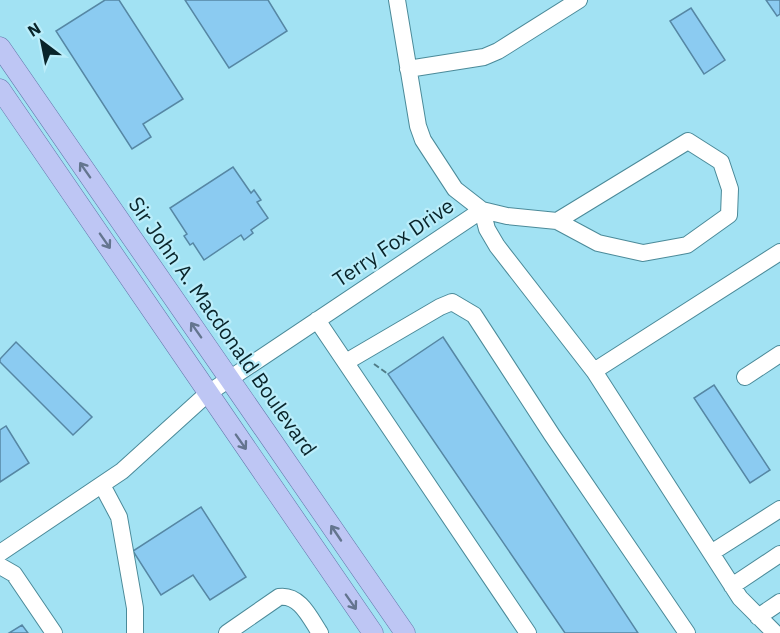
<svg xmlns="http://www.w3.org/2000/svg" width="780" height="633" font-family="'IBM Plex Sans',sans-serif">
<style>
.building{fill:#8bcbf1;stroke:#5687a4;stroke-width:1.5}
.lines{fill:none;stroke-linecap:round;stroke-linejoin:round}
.minor-casing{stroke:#4b8a99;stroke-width:18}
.major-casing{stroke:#6275a9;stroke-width:21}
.path{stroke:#507c87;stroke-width:2;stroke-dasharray:6 3;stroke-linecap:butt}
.minor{stroke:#fff;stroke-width:16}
.major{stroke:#bec6f4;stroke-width:20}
.oneway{stroke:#64758f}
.labels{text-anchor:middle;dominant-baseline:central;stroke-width:4.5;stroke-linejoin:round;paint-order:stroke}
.street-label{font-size:21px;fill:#09242a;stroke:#baedfa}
</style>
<rect width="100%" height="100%" fill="#a2e2f3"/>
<path class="building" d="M105 0H119L183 99 143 124 151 137 132 149 56 31Z
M185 0H268L287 31 229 68Z
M766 0H780V14L777 16Z
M691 8 725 60 704 74 670 21Z
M233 167 251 193 254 190 261 200 257 202 268 218 251 230 253 233 244 240 241 235 204 260 193 243 190 245 184 236 187 234 170 208Z
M443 337 638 633H565L388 374Z
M16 342 92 417 73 435 0 362V359Z
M714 385 770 470 750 483 694 398Z
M6 426 29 463 0 482V430Z
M201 507 246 577 210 600 193 575 161 595 133 551Z
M22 625 28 633H9Z"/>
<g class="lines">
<g class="minor-casing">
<path id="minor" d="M397 0 418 126 423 140 455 189 482 210 507 216 557 221 688 141 721 162 730 189 729 215 687 245 643 253 598 243 557 221
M408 69 484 57 498 51 579 0
M482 210 487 229 497 246 594 371 740 598 775 633
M317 320 528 633
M346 362 440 307 452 302 474 315 552 435 687 633
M594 371 780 252
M745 377 780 354
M102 485 119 517 135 608V633
M0 553 122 471 207 394 482 210
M711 553 780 509
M0 566 14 574 54 633
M732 586 780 554
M758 617 780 602
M227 633 279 597C300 594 310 618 320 633"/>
</g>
<g class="major-casing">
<path id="major" d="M0 47 405 633
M0 89 373 633"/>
</g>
<path class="path" d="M374 364 388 374"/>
<use href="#minor" class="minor"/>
<use href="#major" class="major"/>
</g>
<defs><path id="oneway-shaft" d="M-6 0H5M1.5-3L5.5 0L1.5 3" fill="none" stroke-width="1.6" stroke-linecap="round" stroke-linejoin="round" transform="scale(1.5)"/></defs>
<g class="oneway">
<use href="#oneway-shaft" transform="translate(85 170) rotate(-125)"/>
<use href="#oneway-shaft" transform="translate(105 241) rotate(55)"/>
<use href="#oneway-shaft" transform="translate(196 330) rotate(-125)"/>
<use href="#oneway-shaft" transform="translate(241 442) rotate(55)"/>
<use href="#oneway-shaft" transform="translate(336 533) rotate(-124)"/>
<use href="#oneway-shaft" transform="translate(351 602) rotate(55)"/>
</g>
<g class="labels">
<g class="street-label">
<text transform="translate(393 242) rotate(-34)">Terry Fox Drive</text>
<text transform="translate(223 326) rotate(55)">Sir John A. Macdonald Boulevard</text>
</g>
</g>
<g transform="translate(42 42) rotate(328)" stroke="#baedfa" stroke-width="4.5" paint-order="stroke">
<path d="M0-4.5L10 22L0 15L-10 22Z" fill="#09242a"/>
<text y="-9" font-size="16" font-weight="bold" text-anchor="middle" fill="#09242a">N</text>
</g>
</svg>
